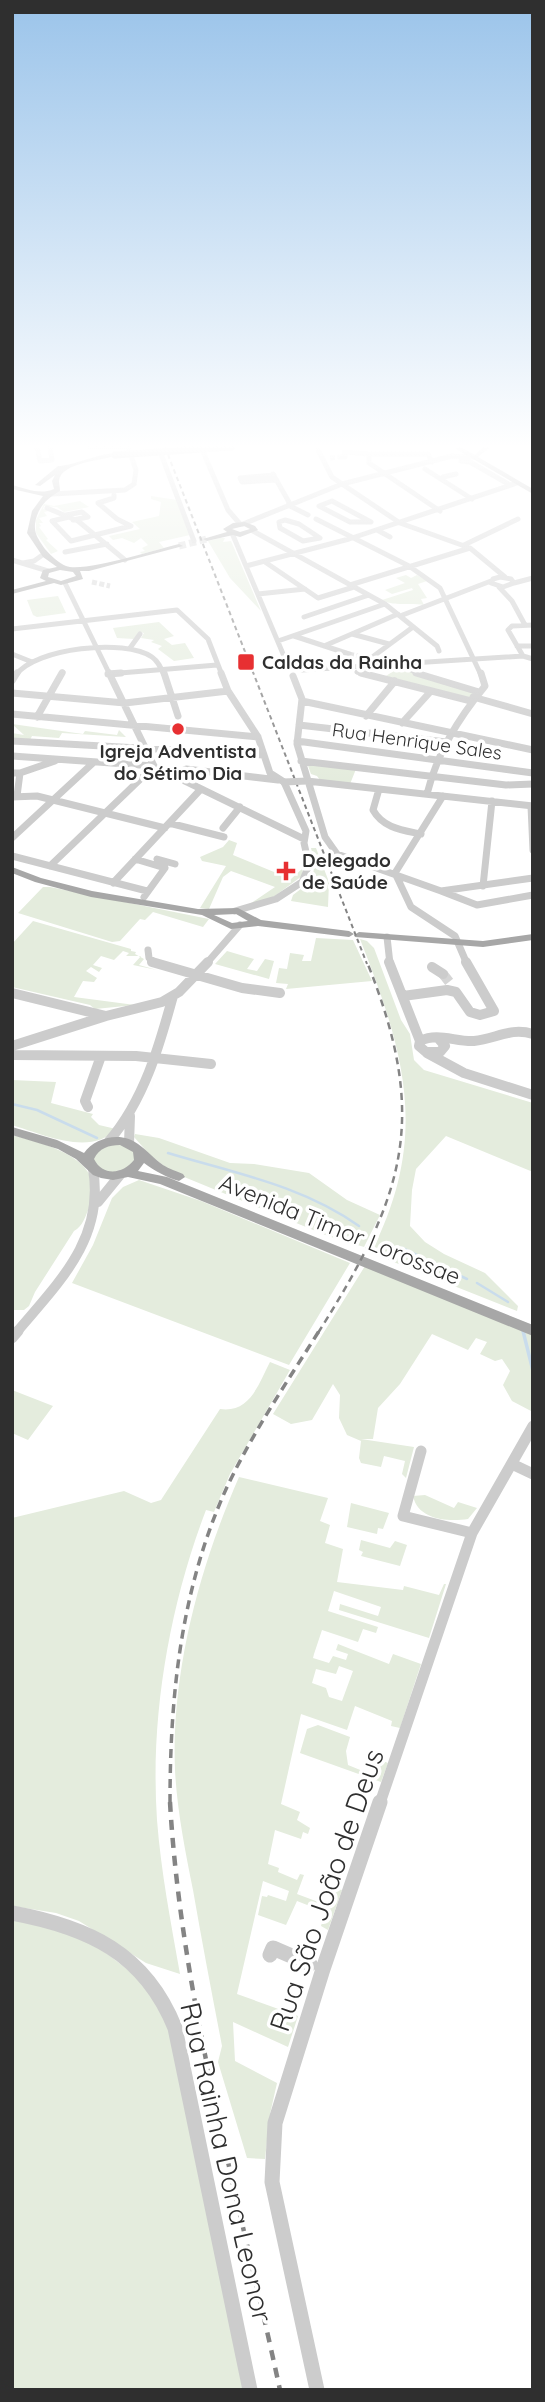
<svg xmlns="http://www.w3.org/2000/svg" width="545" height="2402" font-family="Quicksand,sans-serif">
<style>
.green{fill:#e4ecdd;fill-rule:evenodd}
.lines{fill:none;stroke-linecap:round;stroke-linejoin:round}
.stream-far1{stroke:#c9dcec;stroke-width:2.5}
.stream{stroke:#c9dcec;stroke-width:3.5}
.minor-tunnel-far1{stroke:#d5d5d5;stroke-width:5;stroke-dasharray:5 2.5;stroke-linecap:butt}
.minor-tunnel{stroke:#d5d5d5;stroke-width:10;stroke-dasharray:10 4.5;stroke-linecap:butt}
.major-tunnel{stroke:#d5d5d5;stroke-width:7;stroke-dasharray:7 3.5;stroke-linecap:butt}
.minor-far4{stroke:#ccc;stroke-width:5}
.minor-far3{stroke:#ccc;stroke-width:7}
.minor-far2{stroke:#ccc;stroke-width:10}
.minor-far1{stroke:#ccc;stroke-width:11}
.minor{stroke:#ccc;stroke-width:15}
.major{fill:#a7a7a7;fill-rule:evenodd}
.rail-far3{stroke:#848484;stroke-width:2;stroke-dasharray:4.5 3.5;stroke-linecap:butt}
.rail-far2{stroke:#848484;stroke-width:2.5;stroke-dasharray:7 5;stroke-linecap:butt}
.rail-far1{stroke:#848484;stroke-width:3.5;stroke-dasharray:9 6;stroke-linecap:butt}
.rail{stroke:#848484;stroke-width:4.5;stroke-dasharray:10 8;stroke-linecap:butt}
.minor-bridge{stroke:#ccc;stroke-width:7}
.major-bridge{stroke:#a7a7a7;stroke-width:7}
.poi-dot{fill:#e73032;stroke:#fff;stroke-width:2.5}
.labels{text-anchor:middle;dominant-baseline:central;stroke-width:7;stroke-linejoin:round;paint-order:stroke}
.far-poi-label{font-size:19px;font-weight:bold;fill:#2f2f2f;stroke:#fff;text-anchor:start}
.far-street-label{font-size:19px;fill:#2f2f2f;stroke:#fff}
.street-label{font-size:23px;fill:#2f2f2f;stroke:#fff}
.near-street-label{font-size:28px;fill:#2f2f2f;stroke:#fff}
</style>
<rect width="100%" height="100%" fill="#fff"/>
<path class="green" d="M151 496 177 500 190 535 159 542 164 548 142 554 140 552 145 551 142 548 148 545 141 538 134 543 122 538 113 540 109 536 140 529 132 522 159 516 161 502 151 499Z
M80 501 89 507 64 512 57 507 44 506 43 509 53 510 44 512 47 516 39 518 43 523H39L41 526 39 527 48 539 46 540 58 551 51 554 36 533V520L44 504 54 506Z
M220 538H225L223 542 231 541 261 611 230 578 208 541Z
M406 575 411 578 417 575 427 581 418 584 427 598 421 599 424 605C409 602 394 607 382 600L413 590 412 588 392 594 385 590 405 583 396 578Z
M58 596 66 613 37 617 33 615 27 600Z
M159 622 174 636 164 639 172 645 185 643 194 658 174 661 158 649 162 646 151 642 154 640 141 638 144 633 139 632 134 639 117 638 113 628Z
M407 668 479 692 471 701 386 676 395 670Z
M12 724 83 734 85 731 117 735 119 730 126 737 62 733 59 738 32 736 30 740 12 739V733L24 735Z
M307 763 356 769 350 784 320 780 317 776 311 774Z
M229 840 237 843 233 855 291 879 303 868 302 876 272 898 244 908 275 887 231 871 223 877 209 909 200 908 226 866 202 861 200 857 223 847Z
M311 848H316L329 882 328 907 291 901 293 895C315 879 317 874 311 848Z
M43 887H50L209 919 203 927 153 912 145 920 140 919 120 941 112 942 18 913Z
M33 921 131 949V951L136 952 135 954 144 959 139 965 157 970 133 965 141 956H126L129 953 123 951 114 960 101 956 93 965 102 968 99 972 91 967 86 971 97 978 94 982 83 981 74 997 135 1005 95 1009 90 1005 12 987V944Z
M316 938 353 940 372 981 286 989 288 984 276 983 279 968 287 969 290 953 304 955 302 961H311Z
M360 939 367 941 374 948 401 1020 410 1034 414 1060 424 1070 533 1103V1172L446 1136 416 1169 412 1190 410 1226 425 1242 444 1254 485 1273 518 1306 517 1311 371 1253C430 1136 405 1054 360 939Z
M227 951 254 959 247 969 257 971 265 959 274 961 269 979 215 964Z
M12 1080 56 1082 51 1103 93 1114 91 1117 99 1125 116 1129C91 1157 42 1134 12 1125Z
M135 1134 159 1138 230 1163 254 1164 309 1173 347 1200 380 1215 364 1247 328 1236 172 1172 150 1155 134 1137Z
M12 1135C45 1144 111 1159 89 1208 85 1217 83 1226 74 1231L35 1292 29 1306 24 1310H12Z
M105 1142 133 1145 137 1166 104 1175 89 1156Z
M139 1180 201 1201 350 1263 289 1365 72 1283 93 1245 112 1198 123 1187Z
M365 1266 533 1334 531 1411 512 1401 503 1385 510 1371 502 1359 495 1361 480 1354 487 1342 476 1338 468 1350 432 1334 400 1384 378 1408 373 1439H361L414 1447 406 1478 402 1474 405 1461 384 1456 381 1467 361 1463 359 1458 361 1441 347 1435 339 1418 340 1395 333 1384 312 1420 291 1424 273 1414Z
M270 1362 290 1370 230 1474 214 1512 206 1510C169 1607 150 1717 157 1820 161 1872 171 1923 180 1974L146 1963 79 1921 56 1913 12 1906V1518L124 1491 151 1503 161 1500 220 1409C250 1413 258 1385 270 1362Z
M12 1390 53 1406 28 1440 12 1433Z
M239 1477 328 1498 320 1521 330 1525 325 1543 343 1549 337 1582 403 1590 404 1586 439 1595 444 1584H446L429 1638 339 1610 340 1604 378 1616 381 1607 334 1591 328 1611 378 1627 376 1633 363 1629 358 1642 322 1630 314 1654 313 1658 329 1663 333 1656 346 1660 348 1654 336 1650 338 1644 389 1664 393 1654 421 1664 400 1728 391 1726 392 1721 355 1706 347 1730 301 1714 281 1804 300 1812 297 1820 310 1828 308 1834 303 1832 301 1839 275 1830 268 1864 279 1868 278 1872 297 1880 300 1874 304 1875 297 1894 329 1906 336 1888 342 1890 328 1930 321 1926 325 1912 297 1901 286 1925 258 1915 262 1896 267 1897 268 1895 286 1901 289 1891 263 1881 237 1994 298 2016 288 2047 233 2022 235 2061 277 2083 270 2114 265 2159 247 2158 218 2062 222 2046C212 1994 202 1942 193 1890 185 1850 177 1810 175 1770 171 1671 200 1566 239 1477ZM339 1666 353 1671 342 1701 329 1697 326 1688 312 1683 316 1669 336 1674Z
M425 1495 454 1508 458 1502 477 1508 468 1519C448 1522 418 1520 413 1496Z
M351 1503 389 1513 383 1529 378 1528 377 1534 347 1527Z
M361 1540 390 1548 395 1541 407 1545 400 1566 361 1556 363 1552 359 1550Z
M318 1725 350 1737 346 1751 348 1765 375 1776 381 1760 388 1763 381 1782 300 1753 307 1729Z
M12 1913 74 1928 164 1998 250 2390H12Z"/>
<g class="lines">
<path class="stream-far1" d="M12 1104 37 1110 97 1138
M168 1153C234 1173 301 1185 359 1226
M402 1248 467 1279
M477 1283 508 1302
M523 1330 524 1333"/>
<path class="stream" d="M523 1331 533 1371"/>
<path class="minor-tunnel-far1" d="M330 458 342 457
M92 582 110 586
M349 654 367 658"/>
<path class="minor-tunnel" d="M443 974 450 983"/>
<path class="major-tunnel" d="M179 546 207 539"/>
<path class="minor-far4" d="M37 447 40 461 52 460 50 447
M89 447H128L136 470 134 484
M201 447 228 510 240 524
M318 450 332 477 342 484 400 523 470 548 505 577
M161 454 194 541
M342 457H345L344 452 369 454
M461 461 470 462 510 485
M432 462 428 454H369V463L440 511
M425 469 472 499
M273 474 290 504
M274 475 240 478 242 482 276 480
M443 477 456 474
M52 494 125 490 134 484
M114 495V498L98 503 117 519 131 526
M332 501 371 522H350L319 506Z
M288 505 308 515
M47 508 78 521 125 560
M66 515 82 512 88 517 73 520
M69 517 52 521 71 541 131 526
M316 519 409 566 440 588 481 675
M285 520 299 524 320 538 303 541 280 528 279 522Z
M243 524 342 484 452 456 474 457
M377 530 390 537
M253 531 385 604 437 646 439 651
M232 533 289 668
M464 545 518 519
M65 552 107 544
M12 560 48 571
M265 562 318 598 354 587
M23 563 34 561 41 556
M246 566 349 539 517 483
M500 577 511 579 514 583 503 587 491 583 493 579Z
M65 583 110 675
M514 583 533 578
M350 585 470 548
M499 587 512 601 525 625
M258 594 305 589
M400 616 491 581
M304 617 369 595
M533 625 512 626 508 630 523 656 533 659
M12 629 177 610 208 639 222 675
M352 634 389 644
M294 636 349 654
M278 641 385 604
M324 646 398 614
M517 646H533
M130 648 140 634
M12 654 32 662
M405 664 407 668 422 675
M371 666V658L413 627
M302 670 523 656
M357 672 368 675
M108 674 217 665
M16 675C35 648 125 638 152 657 158 661 161 668 164 675
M61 675 63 672"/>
<path class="minor-far3" d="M109 673 154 766
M164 673 178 716
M221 673 228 691 258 737 270 773 284 782 306 831 304 843 309 865 302 882 276 899 235 911
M361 673 471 701
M416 673 479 692
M108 674 121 673
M293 676 302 699 297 744 325 837 337 854 441 891
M12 681 17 673
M12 693 125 703 228 691
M473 697 533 714
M302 701 533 750
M12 714 258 737
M366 716 395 681
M37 717 62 673
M402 723 431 691
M299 725 446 742
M12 741 264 755
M297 741 533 773
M12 756 154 766
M301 761 506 785 533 784
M12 773H20L55 761
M278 780 186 769 177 774 185 781 304 839
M307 781 533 806
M379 789 373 810C383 828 402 830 421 834
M427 794C437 753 458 719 485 686L481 673
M17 796 20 773
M12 797 37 796 165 828
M531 806 533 850
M169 823 224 837
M223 828 240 807
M12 838 93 763
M12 856 147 891
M135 859 165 868 144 897
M157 859 175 864
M50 866 154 766
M395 873 411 907 455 936 467 964
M395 873 443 796
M113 883 201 789
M483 886 492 801
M477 905 441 891 533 878
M477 905 533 895
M387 937 390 964
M148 950 149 958 157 964
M206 964 240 925"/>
<path class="minor-far2" d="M152 962 242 988 280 993
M389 962 420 1041
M432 967 443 974
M12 993 106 1016
M403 996 447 990 456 992 470 1012 480 1015 494 1011 466 962
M438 1038 445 1046 440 1052H426L419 1046 420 1041C438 1032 455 1042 474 1041 496 1039 510 1027 533 1034
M12 1046 106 1016 162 1002 179 992 208 962
M427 1053 464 1073 533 1095
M12 1055 136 1056 211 1064
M88 1107 85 1101 101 1056
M109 1141C144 1100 159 1047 173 996
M129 1143 130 1116
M98 1202 120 1175
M16 1333C58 1283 105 1239 93 1169"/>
<path class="minor-far1" d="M12 1338 18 1331
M421 1451 403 1516 472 1533
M514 1465 533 1474
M380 1803 472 1533 533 1426"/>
<path class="minor" d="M12 1913C88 1927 145 1953 175 2028L250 2390
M270 1955 273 1948 310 1964
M317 2390 272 2182 275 2123 323 1969 380 1802"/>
<path class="major" d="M456 447H460L475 455 483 447H490L478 457 533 489V494L456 449Z
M107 454 115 453 118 455C106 460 60 462 59 481 59 484 60 488 60 491 47 498 37 508 35 524 34 535 40 541 45 549 50 555 59 563 66 566 83 573 158 549 179 544L183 546 89 571H80L83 579 61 585 54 583 12 594V590L46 581 40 578 43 570 57 567 43 557 27 533 32 511 43 496 12 489V485C27 489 40 495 54 489L52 481 55 475 40 486 35 485 58 466C66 467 95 456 107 454ZM60 570 73 572 76 576 61 581 48 577 49 573Z
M233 523 245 522 255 526 258 530 240 537 233 535 207 541 203 539 227 532 223 529ZM244 526 250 529 240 532 232 529Z
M12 867 41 878 92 891 198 909 238 908 261 920 349 931 354 934 349 937 258 926 231 929 202 915 91 897 35 882 12 873ZM236 914 248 921 232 923 214 915Z
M359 932 483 941 533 934V940L483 947 355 937 354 935Z
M12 1127 57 1140 84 1153C95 1137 122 1131 138 1144 147 1150 154 1159 163 1165 169 1169 177 1171 183 1174L185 1177 179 1181C166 1177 155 1171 144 1163L138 1171 167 1177 533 1325V1336L160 1184 128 1177 113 1180 101 1178 93 1175 76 1159 58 1149 12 1135ZM120 1145 133 1152 134 1160C123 1174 103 1177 94 1159 99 1148 109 1145 120 1145Z"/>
<path class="rail-far3" d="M165 447 367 964"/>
<path class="rail-far2" d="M318 1333C405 1195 430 1119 367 962"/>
<path class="rail-far1" d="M170 1803C170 1694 181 1588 227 1487 253 1432 287 1382 319 1331"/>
<path class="rail" d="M170 1802C181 1996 239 2199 280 2390"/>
<path class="minor-bridge" d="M284 782 307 781"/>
<path class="major-bridge" d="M115 455 231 447"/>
</g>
<linearGradient id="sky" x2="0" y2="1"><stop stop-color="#9bc4ea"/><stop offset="0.57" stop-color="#fff"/><stop offset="1" stop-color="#fff" stop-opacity="0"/></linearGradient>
<rect width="545" height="783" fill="url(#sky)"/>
<g class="poi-dot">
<rect x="237" y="653" width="18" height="18" rx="3.5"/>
<circle cx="178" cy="729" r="7"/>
<path d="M282.5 860.5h7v7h7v7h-7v7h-7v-7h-7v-7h7z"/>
</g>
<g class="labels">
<g class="far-poi-label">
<text x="262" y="662">Caldas da Rainha</text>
<text x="178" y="751" text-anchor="middle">Igreja Adventista<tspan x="178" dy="22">do Sétimo Dia</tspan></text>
<text x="302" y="860">Delegado<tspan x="302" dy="22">de Saúde</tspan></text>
</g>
<g class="far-street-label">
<text transform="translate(417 741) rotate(8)">Rua Henrique Sales</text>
</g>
<g class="street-label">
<text transform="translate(340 1229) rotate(22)">Avenida Timor Lorossae</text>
</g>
<g class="near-street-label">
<text transform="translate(326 1890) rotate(-71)">Rua São João de Deus</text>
<text transform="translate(227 2162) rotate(77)">Rua Rainha Dona Leonor</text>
</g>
</g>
<rect width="545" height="2402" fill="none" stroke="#2f2f2f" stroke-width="28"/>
</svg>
